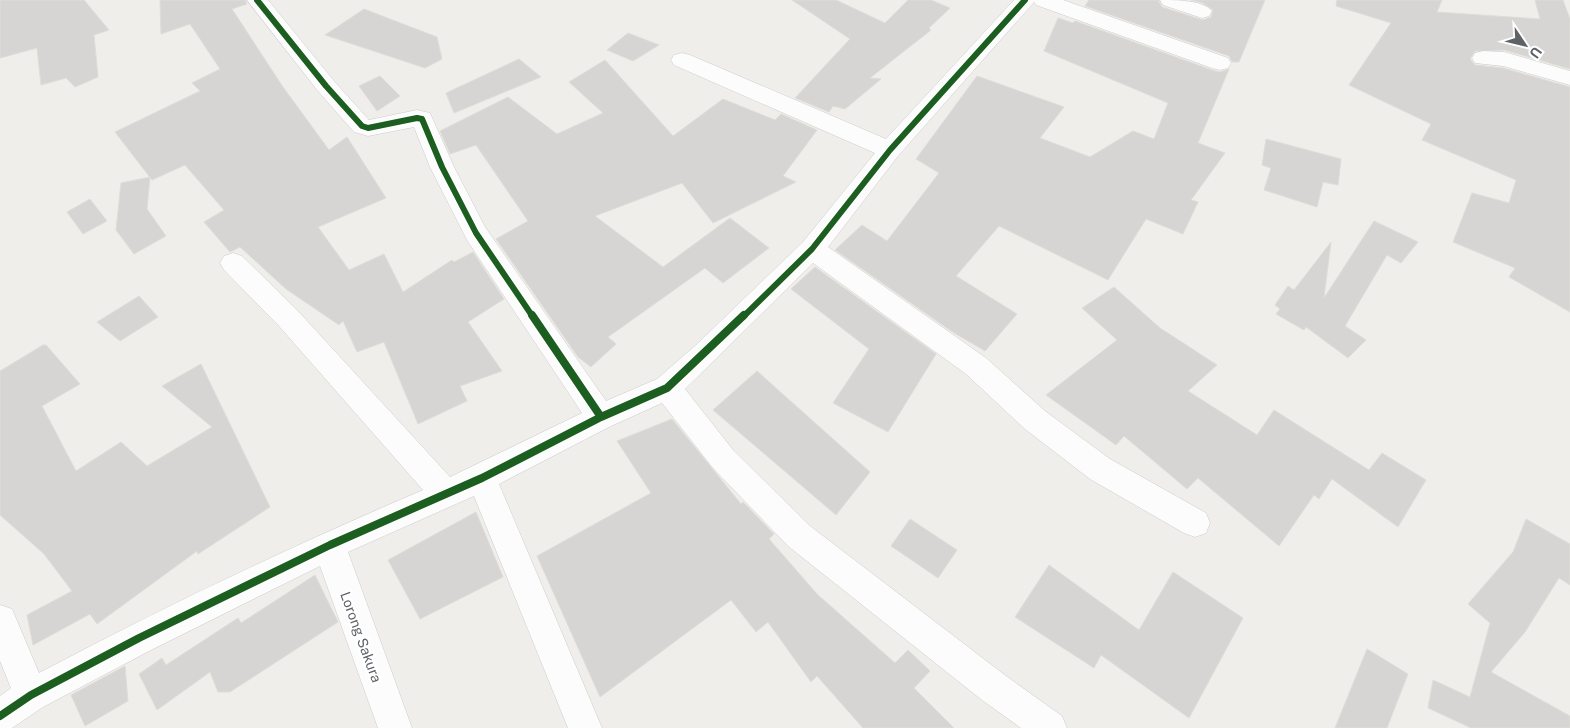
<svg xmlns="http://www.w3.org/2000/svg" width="1570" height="728" font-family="'Public Sans',sans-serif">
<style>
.building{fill:#d6d5d3;stroke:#deddd9}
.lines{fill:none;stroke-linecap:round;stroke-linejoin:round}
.minor-casing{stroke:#cbcccc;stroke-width:1}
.minor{fill:#fdfcfc;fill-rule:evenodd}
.cycleway-far1-casing{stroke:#fff;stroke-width:9}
.cycleway-casing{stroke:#fff;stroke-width:11}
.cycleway-far1{stroke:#1b5e20;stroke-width:6}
.cycleway{stroke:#1b5e20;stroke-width:8}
.labels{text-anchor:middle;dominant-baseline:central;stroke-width:5;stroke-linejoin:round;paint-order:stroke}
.street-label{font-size:14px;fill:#5f6368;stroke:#fff}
</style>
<rect width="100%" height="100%" fill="#efeeea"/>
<path class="building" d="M0 0H84L109 30 94 35 98 77 75 87 66 78 41 85 37 48 0 58Z
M160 0H245L247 4 232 9 283 87 329 150 347 137 386 198 318 227 349 270 384 254 403 292 452 260 454 262 473 252 504 299 468 322 502 371 460 386 467 401 418 424 384 342 357 352 343 321 339 325 286 289 240 247 230 252 204 222 224 210 185 165 152 180 115 132 200 91 192 83 220 69 190 24 161 34Z
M792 0H836L885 23 908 0H931L950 8 929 28 931 30 870 78 881 79 845 109 833 106 829 112 795 98 850 39Z
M1089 0H1158L1162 7 1203 20 1211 17 1213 10 1203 3 1191 0H1265L1239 62H1232L1229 56 1085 6Z
M1337 0H1442L1437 12 1540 19 1535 0H1563L1570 19V69L1504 50 1475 51 1470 59 1475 65 1503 68 1570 87V312L1509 277 1515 268 1453 242 1472 193 1509 203 1516 180 1422 140 1431 124 1349 85 1391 23 1336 6Z
M364 9 437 37 442 59 425 68 325 35Z
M1058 18 1073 23 1075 21 1212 70 1220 72 1229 69 1198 143 1225 153 1191 200 1198 202 1183 234 1146 219 1108 280 999 226 956 276 1017 314 985 351 951 331 835 250 862 225 887 241 939 173 916 159 977 76 1064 107 1040 138 1090 157 1133 131 1154 139 1168 103 1044 51Z
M628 33 659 45 633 61 607 50Z
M519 59 541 77 454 113 446 93Z
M605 60 673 136 723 99 775 120 781 114 817 130 783 176 796 182 713 223 682 183 595 216 663 267 730 218 769 248 723 283 705 268 608 337 616 344 591 367 578 357 496 239 528 221 476 145 450 154 440 131 508 97 557 134 603 113 569 82Z
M380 76 400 96 377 111 359 86Z
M1266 139 1341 159 1338 185 1323 182 1317 207 1264 190 1271 168 1262 165Z
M150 177 147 209 166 236 134 254 116 230 121 183Z
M90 199 107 221 83 234 67 212Z
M1374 221 1418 242 1401 263 1387 255 1345 326 1366 340 1348 358 1306 327 1304 330 1276 314 1280 309 1275 305 1288 286 1294 290 1331 242 1324 298Z
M815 267 936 354 888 432 833 403 869 349 791 289Z
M1114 287 1160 328 1217 365 1188 391 1257 435 1274 410 1369 470 1382 453 1426 480 1398 527 1332 479 1319 499 1314 495 1279 546 1198 478 1187 489 1124 436 1116 445 1046 395 1117 340 1082 308Z
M139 296 158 317 120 341 97 322Z
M43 345H46L80 384 42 406 76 471 121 442 147 466 212 427 162 386 201 364 270 507 198 554 197 551 97 624 90 614 33 645 27 615 72 591 44 554 0 515V371Z
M757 371 870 472 836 515 713 410Z
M672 419 741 504 743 502 774 534 769 539 817 594 895 663 908 650 930 671 914 688 954 728H863L817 676 811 682 768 622 756 632 731 600 600 697 537 556 651 493 617 441Z
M476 512 503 577 420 619 388 560Z
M910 519 957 550 938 578 891 546Z
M1526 519 1570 544V585L1559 578 1525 632 1491 672 1570 716V728H1471L1428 708 1433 680 1470 697 1490 623 1468 604 1513 552Z
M1049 565 1139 630 1173 572 1243 618 1189 718 1101 655 1094 668 1015 617Z
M315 575 338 622 230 692H218L210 672 157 710 139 674 162 658 166 665 238 618 241 623Z
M1367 649 1408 674 1387 728H1335Z
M125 666 128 701 85 726 71 695Z"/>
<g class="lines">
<g class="minor-casing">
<path id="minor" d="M247 0H268L334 81 369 120 417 110 430 113 454 167 485 227 606 401 657 379 695 346 803 242 875 153 674 65 671 60 674 55 682 53 690 55 886 139 1014 0H1063L1228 58 1231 63 1228 68 1220 70 1212 68 1036 5 1034 2 898 156 828 247 986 358 1045 411 1110 459 1206 513 1210 523 1206 533 1195 537 1184 533 1090 479 1025 429 966 374 813 263 685 389 733 450 810 526 1006 676 1062 716 1067 728H1021L982 700 788 546 713 468 662 403 611 426 499 484 602 728H568L474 496 348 552 412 728H378L320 566 151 650 43 707 12 728H0V696L11 688 0 661V605L12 609 39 673C164 607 292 546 423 490L279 326 224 270 220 263 224 256 233 253 242 256 297 310 450 477 582 413 467 240 430 167 414 127 368 136 354 132 318 91Z
M1160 0C1175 0 1203 0 1212 11L1209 16 1202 18 1163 5Z
M1483 51 1504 52 1570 71V85L1503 66 1475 63 1472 58 1475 53Z"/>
</g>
<use href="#minor" class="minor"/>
<g class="cycleway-far1-casing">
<path id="cycleway-far1" d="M257 0 326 86 362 126 368 128 417 118 422 119 442 167 476 233 533 317
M743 317 812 249 890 150 1025 0"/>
</g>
<g class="cycleway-casing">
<path id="cycleway" d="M532 315 601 417
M0 716 31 695 139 638 330 545 482 478 601 417 667 388 744 315"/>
</g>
<use href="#cycleway-far1" class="cycleway-far1"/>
<use href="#cycleway" class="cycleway"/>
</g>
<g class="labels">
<g class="street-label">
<text transform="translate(361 637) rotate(70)">Lorong Sakura</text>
</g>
</g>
<g transform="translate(1525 45) rotate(125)" stroke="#ffffff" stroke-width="4" paint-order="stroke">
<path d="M0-4L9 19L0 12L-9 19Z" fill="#5f6368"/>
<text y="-8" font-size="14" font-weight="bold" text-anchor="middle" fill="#5f6368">U</text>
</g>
</svg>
